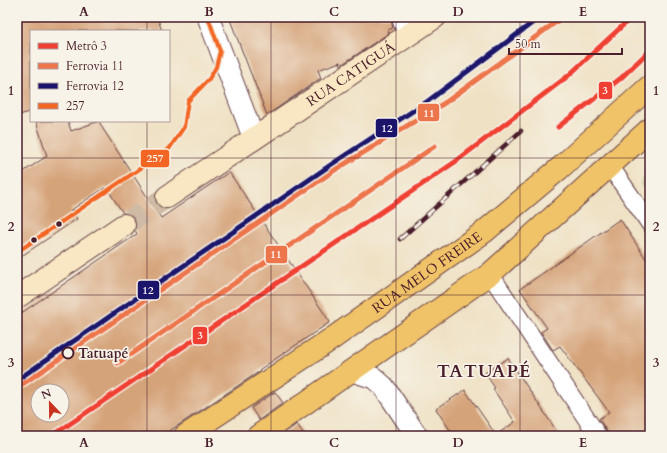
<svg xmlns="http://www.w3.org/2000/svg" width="667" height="453" font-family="Cardo,serif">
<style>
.green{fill:#b5d278;stroke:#807852}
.building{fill:#d5a379;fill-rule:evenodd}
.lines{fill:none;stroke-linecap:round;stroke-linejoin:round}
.secondary-tunnel{stroke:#cebaa5;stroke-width:22;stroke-dasharray:22 11;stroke-linecap:butt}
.minor-casing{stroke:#633c42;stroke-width:19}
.tertiary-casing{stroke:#633c42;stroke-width:23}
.secondary-casing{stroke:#633c42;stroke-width:24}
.trunk-casing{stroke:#633c42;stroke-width:24}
.minor{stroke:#fff;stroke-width:17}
.tertiary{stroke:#fff;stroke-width:21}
.secondary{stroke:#f9e7c3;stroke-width:22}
.trunk{stroke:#f0c369;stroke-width:22}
.rail-casing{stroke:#4a1f2b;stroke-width:4.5}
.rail{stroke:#f7f3e8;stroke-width:3;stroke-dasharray:9;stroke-linecap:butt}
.bus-1-casing{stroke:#f7f3e8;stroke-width:7}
.bus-1{stroke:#f26522;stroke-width:4}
.rail-1-casing{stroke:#f7f3e8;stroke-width:8}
.rail-2-casing{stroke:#f7f3e8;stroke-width:8}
.rail-1{stroke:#ed754c;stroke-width:5}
.rail-2{stroke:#1c146b;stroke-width:5}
.metro-1-casing{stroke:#f7f3e8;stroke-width:8}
.metro-1{stroke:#ef3f32;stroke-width:5}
.grid{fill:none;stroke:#4a1f2b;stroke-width:1;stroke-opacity:0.55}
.bus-dot{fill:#4a1f2b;stroke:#f7f3e8;stroke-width:1.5}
.stop-dot{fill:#f7f3e8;stroke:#4a1f2b;stroke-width:2}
.labels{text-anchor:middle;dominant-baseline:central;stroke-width:3.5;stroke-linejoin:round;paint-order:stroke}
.street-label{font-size:14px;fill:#4a1f2b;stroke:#f7f3e8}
.stop-label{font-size:14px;font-weight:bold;fill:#4a1f2b;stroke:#f7f3e8;text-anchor:start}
.district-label{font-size:18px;font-weight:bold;letter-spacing:1px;fill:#4a1f2b;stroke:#f7f3e8}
.line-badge{stroke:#f7f3e8;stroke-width:1.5}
.badge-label{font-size:11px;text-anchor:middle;font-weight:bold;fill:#fff}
.neatline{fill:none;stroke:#4a1f2b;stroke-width:1.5}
.grid-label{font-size:13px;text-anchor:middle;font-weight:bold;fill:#4a1f2b}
</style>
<rect width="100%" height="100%" fill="#f7f3e8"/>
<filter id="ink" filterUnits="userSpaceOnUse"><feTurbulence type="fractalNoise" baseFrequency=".025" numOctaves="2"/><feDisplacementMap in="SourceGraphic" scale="8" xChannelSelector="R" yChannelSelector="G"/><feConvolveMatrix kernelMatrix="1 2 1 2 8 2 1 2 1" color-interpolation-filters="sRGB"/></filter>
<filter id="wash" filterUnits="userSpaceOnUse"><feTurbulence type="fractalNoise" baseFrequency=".012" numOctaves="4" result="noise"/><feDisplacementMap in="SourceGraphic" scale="16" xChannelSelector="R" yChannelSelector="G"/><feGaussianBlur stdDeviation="0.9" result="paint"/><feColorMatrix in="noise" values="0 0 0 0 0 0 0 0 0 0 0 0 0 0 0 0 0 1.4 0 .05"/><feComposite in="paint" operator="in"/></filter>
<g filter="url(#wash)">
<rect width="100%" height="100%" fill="#efe1c4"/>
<path class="green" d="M650 168V197L641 184Z"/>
<g id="blocks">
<path class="building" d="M17 17H157L162 31H31V111L17 116Z
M229 17H390L393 28 388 30 389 33 341 65 340 62 318 70 321 78 267 115Z
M36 121H68L71 131 99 121 103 129 161 218 229 172 330 322 259 370 260 371 162 436H17V316L137 234 135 230 136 225 135 218 130 214 123 213 106 187 71 210 77 219 17 259V176L47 156ZM38 391H62V415H38Z
M620 219 650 265V436H610L599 419 609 412 560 346 553 350 541 332 547 328 520 289Z
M508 358 560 436H454L436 409 465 390 496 435 515 422 493 389 495 388 485 373Z
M275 392 283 403 259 420 251 408Z
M297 424 305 436H280Z"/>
</g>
</g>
<g filter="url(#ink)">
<use href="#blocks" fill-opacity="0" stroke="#633c42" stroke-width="1"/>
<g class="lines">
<path class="secondary-tunnel" d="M124 225 167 197"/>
<g class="minor-casing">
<path id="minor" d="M400 17 407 36
M610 166 650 224
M490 274 598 436"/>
</g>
<g class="tertiary-casing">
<path id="tertiary" d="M208 17 254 139
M353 371 374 378 384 387 417 436"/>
</g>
<g class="secondary-casing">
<g id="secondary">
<path id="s1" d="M167 197 435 17"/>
<path d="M17 297 124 225"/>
</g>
</g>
<g class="trunk-casing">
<g id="trunk">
<path id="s2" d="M185 436 333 338 484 232 560 168 650 86"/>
<path d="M258 436 490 274 650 129"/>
</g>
</g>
<use href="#minor" class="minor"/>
<use href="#tertiary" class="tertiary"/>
<use href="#secondary" class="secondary"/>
<use href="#trunk" class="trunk"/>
<g class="rail-casing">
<path id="rail" d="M400 239 521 131"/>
</g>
<use href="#rail" class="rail"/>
<g class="bus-1-casing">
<path id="bus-1" d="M17 252 169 149 184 127 188 101 209 79 216 67 220 51 208 17"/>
</g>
<use href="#bus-1" class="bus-1"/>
<g class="rail-1-casing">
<path id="rail-1" d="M118 363 435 146
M17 388 335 170 446 102 563 17"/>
</g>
<g class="rail-2-casing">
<path id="rail-2" d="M17 380 332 164 428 101 540 17"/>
</g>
<use href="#rail-1" class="rail-1"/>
<use href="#rail-2" class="rail-2"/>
<g class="metro-1-casing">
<path id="metro-1" d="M558 127 621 78 650 50
M52 436 455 162 568 76 632 17"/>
</g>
<use href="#metro-1" class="metro-1"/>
</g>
</g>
<path class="grid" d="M147 17V31M271 17V436M396 17V436M520 17V436M147 121V436M17 158H650M17 295H650"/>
<g class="bus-dot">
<circle cx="59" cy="224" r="3.5"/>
<circle cx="34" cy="240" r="3.5"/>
</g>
<circle class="stop-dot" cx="68" cy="353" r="5.5"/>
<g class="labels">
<g class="street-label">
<text stroke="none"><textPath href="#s1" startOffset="221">RUA CATIGUÁ</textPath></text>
<text stroke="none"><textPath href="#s2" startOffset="292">RUA MELO FREIRE</textPath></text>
</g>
<g class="stop-label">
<text x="78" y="353">Tatuapé</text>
</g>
<g class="district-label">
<text x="484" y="371">TATUAPÉ</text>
</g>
</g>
<g class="line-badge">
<rect x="598" y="81" width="15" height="19" rx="4" fill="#ef3f32"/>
<rect x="417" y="103" width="23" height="19" rx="4" fill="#ed754c"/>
<rect x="375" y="118" width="23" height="20" rx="4" fill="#1c146b"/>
<rect x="140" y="149" width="30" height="19" rx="4" fill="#f26522"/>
<rect x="265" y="245" width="23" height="19" rx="4" fill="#ed754c"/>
<rect x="137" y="280" width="23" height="20" rx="4" fill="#1c146b"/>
<rect x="192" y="326" width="16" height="19" rx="4" fill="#ef3f32"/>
</g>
<g class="badge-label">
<text x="605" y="94">3</text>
<text x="429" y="117">11</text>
<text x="387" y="132">12</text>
<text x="155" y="162">257</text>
<text x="276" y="258">11</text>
<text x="148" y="294">12</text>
<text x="200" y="339">3</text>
</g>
<rect width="667" height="453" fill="none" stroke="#f7f3e8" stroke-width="44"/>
<rect x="30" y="30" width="140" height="92" fill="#f7f3e8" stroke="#b29e9c"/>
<rect x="38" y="43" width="20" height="6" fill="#ef3f32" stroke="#b29e9c"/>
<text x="66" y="50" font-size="12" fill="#4a1f2b">Metrô 3</text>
<rect x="38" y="63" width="20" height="6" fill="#ed754c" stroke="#b29e9c"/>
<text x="66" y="70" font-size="12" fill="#4a1f2b">Ferrovia 11</text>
<rect x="38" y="83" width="20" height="6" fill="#1c146b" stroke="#b29e9c"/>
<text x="66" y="90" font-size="12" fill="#4a1f2b">Ferrovia 12</text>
<rect x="38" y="103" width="20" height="6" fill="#f26522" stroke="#b29e9c"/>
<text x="66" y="110" font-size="12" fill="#4a1f2b">257</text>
<g transform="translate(50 403) rotate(338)"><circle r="19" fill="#f7f3e8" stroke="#b29e9c"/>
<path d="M0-3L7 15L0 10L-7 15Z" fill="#c8321e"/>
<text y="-6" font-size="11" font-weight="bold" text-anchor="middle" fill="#4a1f2b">N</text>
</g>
<path d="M509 48v6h113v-6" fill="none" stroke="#4a1f2b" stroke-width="2"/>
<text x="515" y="48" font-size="12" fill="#4a1f2b" stroke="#f7f3e8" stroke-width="3" paint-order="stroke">50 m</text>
<rect x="22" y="22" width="623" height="409" class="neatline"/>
<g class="grid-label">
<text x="84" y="16">A</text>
<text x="209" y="16">B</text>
<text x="334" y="16">C</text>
<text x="458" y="16">D</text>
<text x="583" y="16">E</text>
<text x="11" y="95">1</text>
<text x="656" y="95">1</text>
<text x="11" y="231">2</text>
<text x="656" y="231">2</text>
<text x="11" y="367">3</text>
<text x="656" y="367">3</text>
<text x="84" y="447">A</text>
<text x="209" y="447">B</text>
<text x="334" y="447">C</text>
<text x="458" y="447">D</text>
<text x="583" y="447">E</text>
</g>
</svg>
